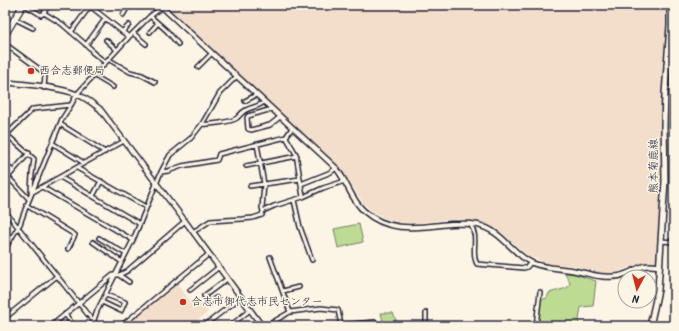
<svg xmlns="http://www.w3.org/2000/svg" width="679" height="331" font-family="Kalam,'Klee One',sans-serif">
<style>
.built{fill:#f2decb}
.green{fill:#bedb93;stroke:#707e67}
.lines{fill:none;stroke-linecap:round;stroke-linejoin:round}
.minor-casing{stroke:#22223b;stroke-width:6}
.tertiary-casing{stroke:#22223b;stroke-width:7}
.primary-casing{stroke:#22223b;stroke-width:8}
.trunk-casing{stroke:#22223b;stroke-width:8}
.minor{stroke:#fcf5e5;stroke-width:3}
.tertiary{stroke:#fcf5e5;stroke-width:4}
.primary{stroke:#fcf5e5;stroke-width:5}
.trunk{stroke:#fcf5e5;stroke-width:5.5}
.poi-dot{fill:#c8321e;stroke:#fcf5e5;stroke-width:1.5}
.labels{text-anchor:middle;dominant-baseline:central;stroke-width:3;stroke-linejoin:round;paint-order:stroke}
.poi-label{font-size:11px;fill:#22223b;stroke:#fcf5e5;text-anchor:start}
.street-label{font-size:11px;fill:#22223b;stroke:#fcf5e5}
</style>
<rect width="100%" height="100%" fill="#fcf5e5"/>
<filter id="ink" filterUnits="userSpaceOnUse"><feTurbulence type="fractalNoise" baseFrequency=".025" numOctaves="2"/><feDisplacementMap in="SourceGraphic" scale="8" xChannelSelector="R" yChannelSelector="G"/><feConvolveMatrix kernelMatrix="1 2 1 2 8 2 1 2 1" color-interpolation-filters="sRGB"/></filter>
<g filter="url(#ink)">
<path class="built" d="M166 5H667V24L661 125 662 181 657 262 642 263 614 273 605 274 575 266 547 264 537 259 528 256 520 249 499 230 481 222 462 219 410 223 396 222 384 218 372 211 363 203 347 178 337 167 164 7Z
M176 283 190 301 197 297 208 312 190 326H139L133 318Z"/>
<path class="green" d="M359 224 363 242 338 248 334 229Z
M565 273 575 274 596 281 593 306 581 307 578 326H531L536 325 538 322 536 312 537 301 547 298 549 293 567 288 570 283Z
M381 313H393L398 325 369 326H374L383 321Z"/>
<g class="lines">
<g class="minor-casing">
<path id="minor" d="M25 5 41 15 44 13 62 24 91 49 92 52 105 62
M138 7 140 5
M44 13 48 5
M123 15 127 8
M150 16 167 31 178 44
M15 19 33 28
M71 32 90 6 129 37
M122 32 129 25
M150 32 158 23
M133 33 146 44
M106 40 117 50
M5 44 42 71 45 75 44 88
M86 45 105 19
M108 59 130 72 142 75 155 82
M666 65H674
M198 67 211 54
M93 75 113 87
M665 88 674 89
M245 101 256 95
M272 109 248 116 247 118 248 129 251 130 270 125 280 117
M60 124 105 152
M202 124C208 125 232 122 237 118 240 115 242 112 246 110 252 107 260 106 264 102
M6 134 34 159 32 174 31 191
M5 136 33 109 71 105
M286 137 296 154 303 197
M52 143 84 163
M257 144 264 184 262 208 263 211
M29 153 8 177 29 199
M5 165 13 171
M246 166 297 156
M77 168 146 207
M161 172 168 171 182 166 217 160 219 154 286 137 292 128
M60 177 140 224
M301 184 331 172 336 168
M250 186 300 179
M42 187 133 240
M31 193 124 141
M93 196 101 181
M294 200 300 227 312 260
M26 205 75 235 68 249
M5 211 97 326
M470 224C480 238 470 252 477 264L524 268 527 267 531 262
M193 232 210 221 242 219 253 218 262 215 263 211 274 206 303 197 323 188 345 181
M99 238 126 254
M661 241 674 242
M93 242 122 262
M5 249 20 224 25 210 62 119 71 105 77 94 129 37 148 18 162 7
M270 257 290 312
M119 275 129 282
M190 290 219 267
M283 291 299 287
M216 298 209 303 204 296 227 279
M102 302 121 311 125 302 106 295
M65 314 71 322 65 326
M5 318 57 276
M407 325 426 326
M529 325H536
M51 326 113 275H119L127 271 185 221
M92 326 97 311 133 240 161 172 170 155 191 138 202 124 220 93 236 77
M121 326 209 254
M204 326 241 297
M230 326 250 310
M266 326 290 312 321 308 338 310 341 325
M329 326 375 322
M426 326V313
M536 326 540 292"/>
</g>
<g class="tertiary-casing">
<path id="tertiary" d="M160 5 336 168C347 181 351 200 364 211 390 234 419 227 451 224 460 224 469 223 478 225 504 232 511 253 532 263 545 268 557 268 571 270 588 273 601 279 619 276 628 274 635 269 644 266 649 265 654 266 659 266
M5 82C27 85 55 86 76 94 85 97 92 103 100 109L185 221 262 326"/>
</g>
<g class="primary-casing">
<path id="primary" d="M650 326 658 290 661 241 665 181 664 125 665 94 670 25V5"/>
</g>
<g class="trunk-casing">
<path id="trunk" d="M5 35 23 5"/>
</g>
<use href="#minor" class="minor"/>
<use href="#tertiary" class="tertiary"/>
<use href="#primary" class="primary"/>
<use href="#trunk" class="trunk"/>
</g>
</g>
<g class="poi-dot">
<circle cx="31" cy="71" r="4"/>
<circle cx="183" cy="302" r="4"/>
</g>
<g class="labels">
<g class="poi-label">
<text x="39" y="71">西合志郵便局</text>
<text x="191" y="302">合志市御代志市民センター</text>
</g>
<g class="street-label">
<text transform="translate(654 166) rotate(-90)">熊本菊鹿線</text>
</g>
</g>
<rect width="679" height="331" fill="none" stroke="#fcf5e5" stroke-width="20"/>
<rect x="10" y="10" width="659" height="311" fill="none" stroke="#22223b" stroke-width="1.5" filter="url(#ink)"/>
<g transform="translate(637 289) rotate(187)"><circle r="19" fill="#fcf5e5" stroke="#a5a1a1"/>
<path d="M0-3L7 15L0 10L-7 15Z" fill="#c8321e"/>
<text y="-6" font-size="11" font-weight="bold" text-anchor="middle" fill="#22223b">N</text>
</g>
</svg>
